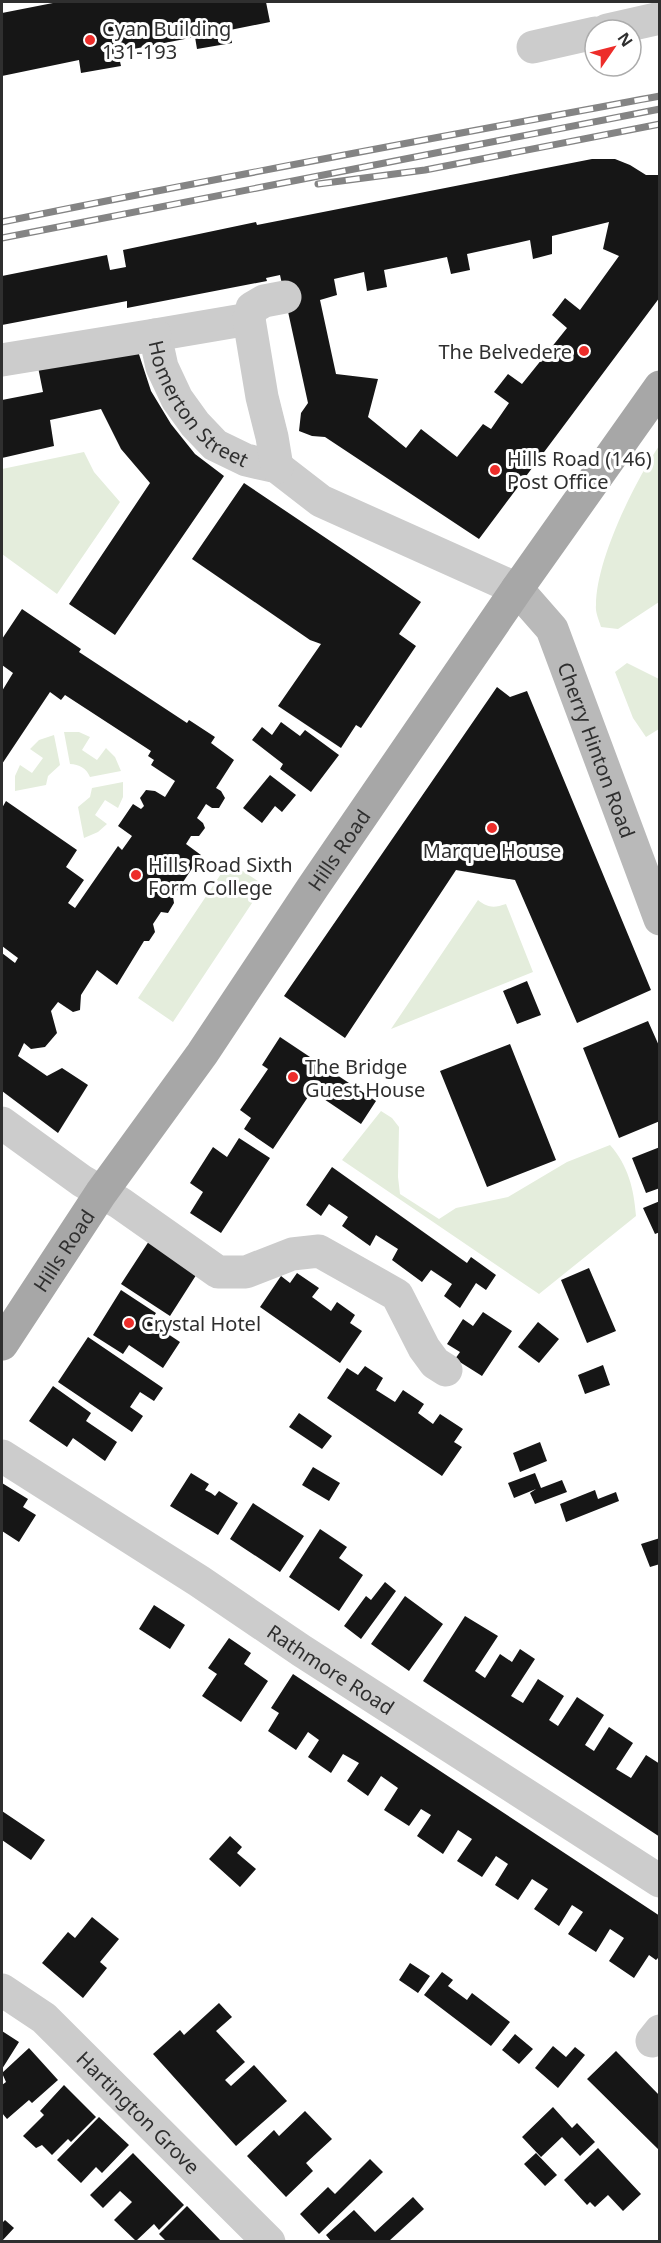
<svg xmlns="http://www.w3.org/2000/svg" width="661" height="2243" font-family="'Noto Sans',sans-serif">
<style>
.green{fill:#e4eddc}
.building{fill:#161616;fill-rule:evenodd}
.lines{fill:none;stroke-linecap:round;stroke-linejoin:round}
.street{stroke:#ccc;stroke-width:33}
.secondary{stroke:#b9b9b9;stroke-width:33}
.primary{stroke:#a7a7a7;stroke-width:33}
.rail-casing{stroke:#848484;stroke-width:7}
.rail{stroke:#fff;stroke-width:4.5;stroke-dasharray:14;stroke-linecap:butt}
.poi-dot{fill:#ed2d2a;stroke:#fff;stroke-width:2}
.labels{text-anchor:middle;dominant-baseline:central;stroke-width:6;stroke-linejoin:round;paint-order:stroke}
.poi-label{font-size:20px;fill:#2f2f2f;stroke:#fff;text-anchor:start}
.street-label{font-size:20px;fill:#2f2f2f;stroke:#fff}
</style>
<rect width="100%" height="100%" fill="#fff"/>
<path class="green" d="M659 446V602L618 629 601 627C599 620 595 612 596 605 596 560 634 483 659 446Z
M84 452 94 472 120 502 57 594 2 554V469Z
M627 663 659 679V729L646 737 633 718 615 672Z
M64 732H79L90 737 82 750 97 760 106 748 115 757 121 771 90 777C87 769 79 764 70 764Z
M54 735 60 765 48 776 46 785 15 791V776L20 765 32 773 43 758 30 749 39 740Z
M123 782V797L118 808 105 800 95 815 107 824 98 832 84 838 78 807 90 797 92 788Z
M229 862 264 885 173 1022 138 998Z
M478 900C488 908 494 908 506 904L533 972 391 1029Z
M381 1111 392 1118 399 1127 398 1177 400 1194 439 1219 456 1208 508 1197 567 1162 610 1145C628 1165 634 1189 636 1216L539 1294 342 1160Z"/>
<path class="building" d="M58 2H266L270 22 230 30 232 43 197 49 195 37 118 52 121 66 81 73 79 60 2 76V13Z
M592 159H615L630 165 646 175H660V297L479 539 325 437 312 436 299 431 301 413 308 403 280 275 266 278 267 281 127 308V301L2 325V276L107 255 110 270 126 267 123 250 256 222 257 225ZM609 222 603 249 619 256 580 310 565 298 552 315 567 328 522 384 508 374 494 392 509 403 491 429 483 424 457 457 421 429 406 448 368 417 378 379 336 374 320 300 337 295 334 279 364 272 367 291 387 287 384 270 447 257 451 274 470 270 467 254 530 240 533 259 552 254V236Z
M136 345 151 391 171 424 195 454 224 476 115 635 69 604 150 483 121 449 101 409 50 420 54 446 2 458V400L43 392 38 367Z
M244 483 421 602 399 634 416 646 361 728 356 725 341 748 278 706 321 644 310 640 192 559Z
M22 609 81 649 79 652 187 723 189 720 215 737 211 743 234 760 216 788 221 791 225 798 219 808H212L206 804 197 818 203 823 205 828 199 836H191L186 844 201 855 173 897 174 903 168 913 161 912 153 924 155 932 149 941H144L117 985 97 970 81 995 80 1010 73 1012 58 1002 51 1011 57 1033 45 1047 31 1049 24 1043 18 1056 47 1076 62 1068 88 1085 58 1133 2 1091V953L15 963 18 958 2 946V808L6 801 77 850 66 867 84 880 68 903 75 908 118 846 122 850 132 836 118 826 133 804 141 809 144 806 140 798 146 790 155 791 165 797 175 781 151 765 154 760 148 756 151 751 65 695 61 700 50 692 2 764V691L13 673 2 665V639Z
M497 687 510 697 527 691 651 990 577 1023 515 880 456 870 345 1038 284 996Z
M281 722 300 736 305 730 339 755 311 792 280 769 283 764 252 740 262 727 272 735Z
M270 775 296 795 282 812 275 806 262 823 243 808Z
M527 981 541 1015 517 1024 503 991Z
M648 1021 660 1048V1121L619 1138 583 1048Z
M280 1037 376 1101 361 1124 312 1091 273 1149 244 1129 251 1118 240 1110 268 1069 262 1065Z
M510 1044 556 1160 487 1187 440 1071Z
M239 1138 270 1158 221 1233 190 1213 203 1192 190 1183 213 1147 227 1157Z
M660 1147V1188L646 1193 632 1158Z
M332 1167 467 1263 471 1257 496 1275 486 1290 476 1283 460 1308 444 1296 452 1284 431 1270 422 1282 392 1260 398 1249 376 1235 370 1246 342 1226 348 1217 329 1204 321 1216 306 1205Z
M660 1201V1232L655 1234 643 1208Z
M151 1238 200 1269 170 1316 121 1284Z
M589 1268 616 1331 587 1343 561 1280Z
M297 1273 319 1288 312 1297 331 1311 337 1302 355 1315 350 1323 362 1331 340 1363 260 1307 281 1276 290 1283Z
M121 1290 156 1313 150 1322 180 1342 163 1368 129 1345 123 1354 93 1335Z
M483 1312 512 1331 482 1376 455 1359 460 1352 447 1344 463 1319 473 1326Z
M538 1322 559 1339 539 1363 518 1347Z
M88 1337 163 1388 154 1401 140 1392 130 1407 143 1416 132 1432 58 1382Z
M603 1365 610 1385 585 1394 578 1375Z
M365 1366 383 1378 376 1390 395 1402 403 1390 424 1404 418 1413 433 1424 440 1414 463 1429 454 1442 462 1447 442 1476 327 1398 347 1368 358 1375Z
M53 1386 91 1413 86 1421 117 1442 105 1461 73 1438 67 1447 29 1421Z
M299 1413 332 1436 322 1449 289 1427Z
M540 1442 547 1461 520 1472 513 1453Z
M313 1467 340 1483 329 1501 302 1485Z
M191 1473 209 1484 205 1490 211 1493 215 1496 219 1491 238 1503 218 1535 170 1506Z
M535 1473 541 1488 562 1480 567 1492 535 1504 530 1493 536 1489 514 1498 508 1483Z
M2 1483 28 1499 23 1507 36 1515 19 1542 2 1531Z
M595 1490 598 1499 616 1492 619 1501 566 1522 560 1504Z
M253 1503 304 1536 280 1572 230 1539Z
M320 1529 347 1547 339 1558 363 1575 339 1611 289 1577Z
M660 1538V1564L650 1567 641 1544Z
M385 1582 396 1591 361 1639 344 1626 366 1596 371 1600Z
M405 1596 443 1624 409 1671 371 1644Z
M154 1605 185 1625 170 1649 139 1629Z
M465 1616 498 1636 475 1671 485 1678 500 1654 512 1662 520 1649 535 1659 511 1696 523 1703 538 1679 564 1696 549 1720 558 1726 577 1697 604 1715 585 1745 594 1751 609 1727 633 1743 616 1769 631 1778 646 1755 660 1764V1837L423 1681Z
M229 1638 251 1653 244 1664 268 1681 241 1722 202 1696 217 1674 208 1668Z
M293 1674 660 1916V1956L656 1960 649 1955 634 1978 609 1961 624 1938 610 1929 596 1952 568 1934 583 1912 572 1905 559 1926 534 1909 548 1889 532 1879 518 1900 495 1885 508 1864 496 1856 482 1877 457 1861 472 1839 458 1830 443 1854 417 1836 431 1815 421 1809 409 1826 384 1810 398 1788 381 1776 368 1796 347 1781 359 1763 343 1754 331 1773 308 1757 319 1740 308 1732 296 1750 268 1731 279 1713 271 1708Z
M2 1811 45 1840 31 1860 2 1840Z
M230 1836 242 1847 237 1853 256 1869 240 1887 209 1859Z
M92 1917 119 1939 100 1962 107 1968 83 1998 42 1963 68 1932 75 1938Z
M410 1963 430 1976 418 1993 399 1980Z
M442 1972 453 1980 448 1986 467 2000 472 1993 510 2022 491 2046 424 1995Z
M219 2003 232 2017 216 2031 245 2062 225 2080 231 2086 254 2065 287 2101 236 2146 153 2054 180 2030 184 2035Z
M2 2031 19 2042 2 2069Z
M515 2034 533 2049 519 2064 502 2050Z
M553 2046 566 2057 575 2047 585 2055 558 2088 535 2068Z
M29 2048 58 2080 32 2103 29 2100 7 2119 2 2113V2085L6 2082 2 2073Z
M616 2051 660 2096V2151L587 2079Z
M64 2085 96 2117 71 2142 68 2139 52 2155 42 2145 36 2148 23 2136 44 2115 40 2111Z
M553 2107 572 2128 577 2123 595 2142 580 2156 562 2137 541 2157 522 2137Z
M305 2111 332 2139 306 2163 313 2171 286 2197 247 2156 274 2130 279 2136Z
M99 2117 129 2145 102 2173 96 2167 81 2183 57 2160Z
M598 2148 641 2194 623 2211 608 2195 595 2207 590 2202 587 2205 564 2180Z
M133 2153 184 2205 159 2230 154 2224 136 2241 114 2220 132 2202 120 2191 103 2208 90 2195Z
M536 2153 557 2175 545 2186 524 2164Z
M370 2159 383 2172 319 2234 300 2214 328 2187 335 2194Z
M413 2197 424 2209 389 2241H331L326 2235 354 2210 375 2232Z
M187 2206 221 2241H166L159 2234Z
M5 2220 14 2228 2 2241V2223Z"/>
<g class="lines">
<g class="street">
<path d="M607 30 660 18"/>
<path d="M533 47 595 33"/>
<path id="s1" d="M249 319 155 335 162 367 177 399 195 424 215 445 246 460 277 467 321 501 517 589"/>
<path d="M2 360 155 335"/>
<path d="M277 467 272 437 262 397 249 319 252 308 264 301 285 297"/>
<path d="M2 1123 82 1181 120 1203 218 1272H246L292 1254 319 1251 397 1295 424 1348 435 1363 446 1370"/>
<path id="s2" d="M2 1456 199 1581 302 1651 660 1881"/>
<path id="s3" d="M2 1990 44 2018 269 2242"/>
<path d="M652 2041 660 2031"/>
</g>
<path class="secondary" id="s4" d="M517 589 552 629 660 919"/>
<path class="primary" id="s5" d="M2 1344 101 1193 202 1054 313 887 517 589 660 387"/>
<g class="rail-casing">
<path id="rail" d="M318 184 425 170 660 124
M2 222C220 177 440 137 660 96
M2 238 660 109"/>
</g>
<use href="#rail" class="rail"/>
</g>
<g class="poi-dot">
<circle cx="90" cy="40" r="6"/>
<circle cx="584" cy="351" r="6"/>
<circle cx="495" cy="470" r="6"/>
<circle cx="492" cy="828" r="6"/>
<circle cx="136" cy="875" r="6"/>
<circle cx="293" cy="1077" r="6"/>
<circle cx="129" cy="1323" r="6"/>
</g>
<g class="labels">
<g class="poi-label">
<text x="102" y="28">Cyan Building<tspan x="102" dy="23">131-193</tspan></text>
<text x="572" y="351" text-anchor="end">The Belvedere</text>
<text x="507" y="458">Hills Road (146)<tspan x="507" dy="23">Post Office</tspan></text>
<text x="492" y="850" text-anchor="middle">Marque House</text>
<text x="148" y="864">Hills Road Sixth<tspan x="148" dy="23">Form College</tspan></text>
<text x="305" y="1066">The Bridge<tspan x="305" dy="23">Guest House</tspan></text>
<text x="141" y="1323">Crystal Hotel</text>
</g>
<g class="street-label">
<text stroke="none"><textPath href="#s1" startOffset="180">Homerton Street</textPath></text>
<text stroke="none"><textPath href="#s4" startOffset="182">Cherry Hinton Road</textPath></text>
<text stroke="none"><textPath href="#s5" startOffset="598">Hills Road</textPath></text>
<text stroke="none"><textPath href="#s5" startOffset="112">Hills Road</textPath></text>
<text stroke="none"><textPath href="#s2" startOffset="392">Rathmore Road</textPath></text>
<text stroke="none"><textPath href="#s3" startOffset="184">Hartington Grove</textPath></text>
</g>
</g>
<rect width="661" height="2243" fill="none" stroke="#2f2f2f" stroke-width="6"/>
<g transform="translate(613 48) rotate(55)"><circle r="28" fill="#ffffff" stroke="#acacac" stroke-width="1.5"/>
<path d="M0-4.5L10 22L0 15L-10 22Z" fill="#ed2d2a"/>
<text y="-9" font-size="16" font-weight="bold" text-anchor="middle" fill="#2f2f2f">N</text>
</g>
</svg>
